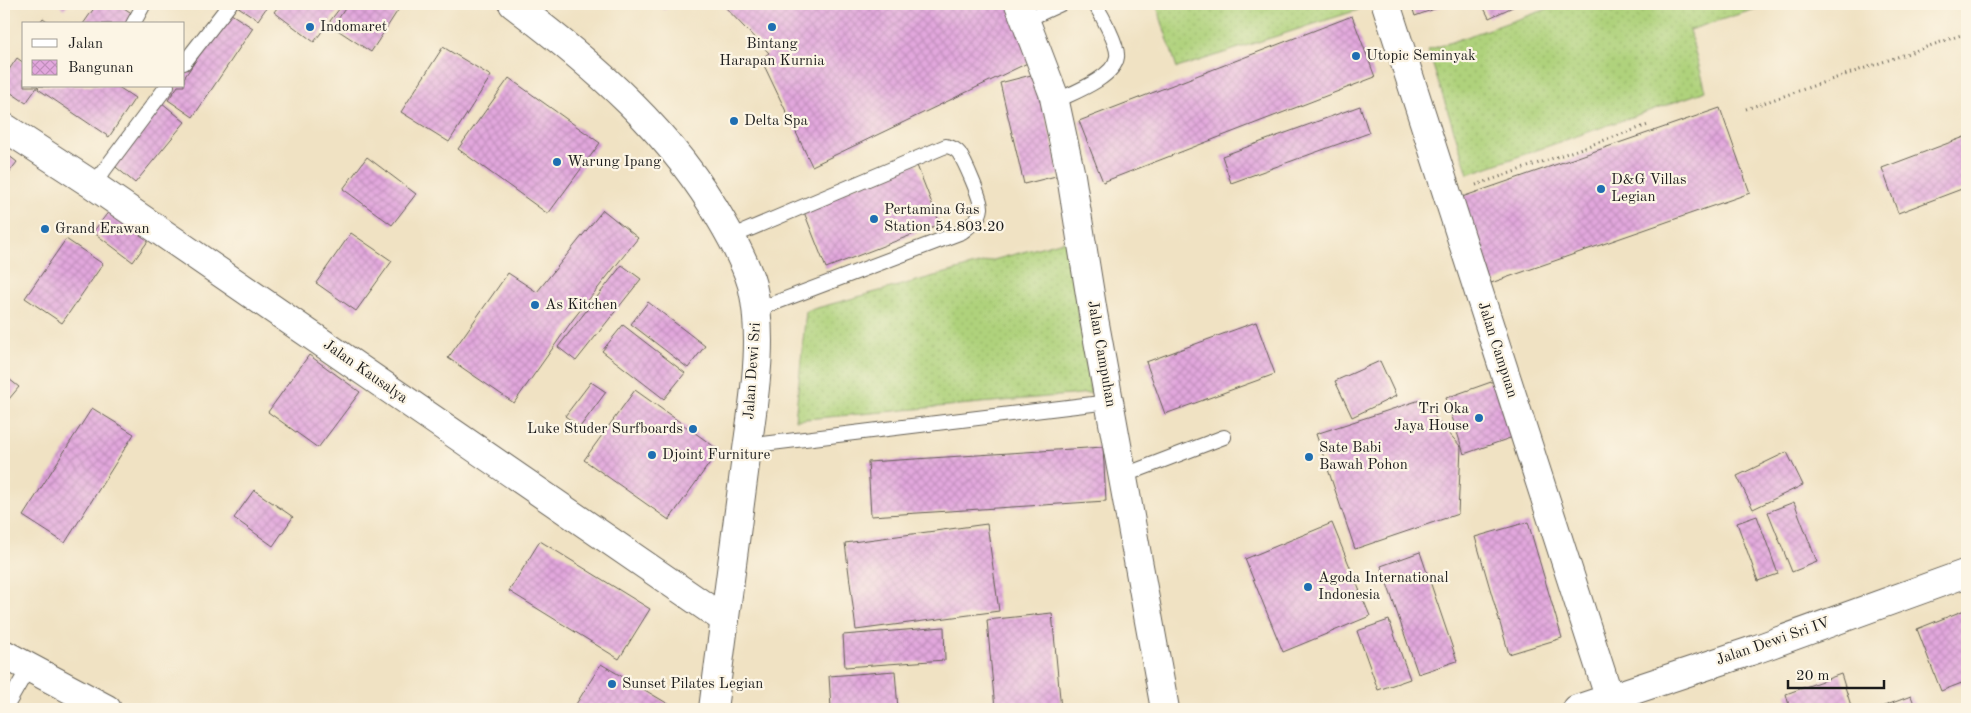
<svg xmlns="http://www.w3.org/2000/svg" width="1971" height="713" font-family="'Old Standard TT',serif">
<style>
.grass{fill:url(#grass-dots);stroke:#66774c}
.building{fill:url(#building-cross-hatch)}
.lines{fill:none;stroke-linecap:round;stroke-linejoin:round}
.lane-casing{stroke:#666156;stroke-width:16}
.street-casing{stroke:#666156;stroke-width:30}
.secondary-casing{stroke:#666156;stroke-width:30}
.path{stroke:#666156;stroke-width:3;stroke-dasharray:1 4;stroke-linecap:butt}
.lane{stroke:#fff;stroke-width:14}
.street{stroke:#fff;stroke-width:28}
.secondary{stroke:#fff;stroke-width:28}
.poi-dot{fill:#1f6fb2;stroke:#fcf5e5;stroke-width:2}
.labels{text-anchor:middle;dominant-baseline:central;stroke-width:4.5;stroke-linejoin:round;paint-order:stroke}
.poi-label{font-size:15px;fill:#1c1c1c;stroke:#fcf5e5;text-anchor:start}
.street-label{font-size:15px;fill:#1c1c1c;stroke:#fcf5e5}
</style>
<defs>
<pattern id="grass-dots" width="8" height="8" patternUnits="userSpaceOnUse" patternTransform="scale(1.25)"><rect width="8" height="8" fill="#afd27b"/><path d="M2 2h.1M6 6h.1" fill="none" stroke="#96b46a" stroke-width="1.8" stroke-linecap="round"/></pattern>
<pattern id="building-cross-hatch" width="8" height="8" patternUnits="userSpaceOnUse" patternTransform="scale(1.25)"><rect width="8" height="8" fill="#e2a7dd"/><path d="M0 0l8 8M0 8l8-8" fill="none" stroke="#c18fbd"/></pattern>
</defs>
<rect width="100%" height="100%" fill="#fcf5e5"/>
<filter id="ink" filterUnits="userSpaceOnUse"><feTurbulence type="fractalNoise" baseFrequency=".02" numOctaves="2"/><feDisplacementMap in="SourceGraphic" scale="10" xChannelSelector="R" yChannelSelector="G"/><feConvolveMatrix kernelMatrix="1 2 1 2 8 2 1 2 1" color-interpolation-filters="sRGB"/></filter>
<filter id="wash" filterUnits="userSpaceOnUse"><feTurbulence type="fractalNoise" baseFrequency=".0096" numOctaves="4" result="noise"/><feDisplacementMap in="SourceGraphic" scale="20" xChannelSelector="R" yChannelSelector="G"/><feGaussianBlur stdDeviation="1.12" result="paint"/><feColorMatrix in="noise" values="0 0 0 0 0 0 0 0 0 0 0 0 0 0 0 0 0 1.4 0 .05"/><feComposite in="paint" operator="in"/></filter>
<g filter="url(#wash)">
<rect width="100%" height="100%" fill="#f0e2c3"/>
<path class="grass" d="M1156 4H1356L1358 10 1177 68Z
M1562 4H1771L1689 30 1706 91 1468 174 1428 50Z
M1067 240 1091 393 795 420 806 311Z"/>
<g id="blocks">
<path class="building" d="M57 4H69L64 9Z
M97 4H118L136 16 130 24H83Z
M238 4H269L258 20 237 6Z
M280 4H343L314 42 274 12Z
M348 4H402L371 52 333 27Z
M657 4H670L665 10Z
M722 4H1013L1038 58 812 166 761 59 769 53Z
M1411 4H1448L1415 16Z
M1482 4H1519L1489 18Z
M228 12 253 28 193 117 168 100 178 86H184V78Z
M1352 16 1375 77 1103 182 1079 121Z
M43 18 51 24H39Z
M443 47 491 76 449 142 401 112Z
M17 58 24 63V86H38L26 103 4 88V77Z
M1035 74 1060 175 1024 184 1000 83Z
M509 78 600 143 548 214 458 149Z
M39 86H117L135 98 109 137 38 89Z
M161 102 185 122 135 183 111 163Z
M1360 106 1369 133 1231 183 1222 156Z
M1720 108 1750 193 1491 283 1462 197Z
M1967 136V187L1898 213 1882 168Z
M4 152 17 162 4 179Z
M367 157 416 194 392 225 343 189Z
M916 163 940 224 826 268 802 207Z
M116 202 156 230 133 262 93 232Z
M603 210 638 238 574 318 514 403 448 358 508 273 537 292Z
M351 233 392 261 356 311 316 283Z
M66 239 103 264 62 323 25 298Z
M622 265 641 279 576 361 558 347Z
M648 302 705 346 688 368 631 324Z
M1256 322 1275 374 1165 414 1146 362Z
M623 325 685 373 664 399 602 351Z
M309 355 360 392 318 448 268 412Z
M1380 361 1396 396 1352 417 1335 381Z
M4 375 19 387 4 405Z
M1494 381 1513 437 1464 454 1446 398Z
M591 382 606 392 580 427 565 416Z
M635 390 719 450 669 520 584 460Z
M1420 400 1461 447 1458 514 1355 549 1316 434Z
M92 408 134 434 65 543 23 516Z
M1103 447 1106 501 871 516 868 462Z
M1787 452 1803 485 1753 509 1737 476Z
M254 490 293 517 273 546 234 518Z
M1794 502 1817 562 1792 572 1768 512Z
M1757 516 1778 574 1758 581 1737 523Z
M1528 522 1562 638 1509 654 1475 537Z
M1332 523 1370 616 1283 652 1245 559Z
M987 524 999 611 856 630 845 543Z
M540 541 650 609 619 659 509 591Z
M1420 552 1457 661 1418 674 1381 566Z
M1967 609V681L1941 691 1917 629Z
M1052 613 1061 709H995L987 620Z
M1389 620 1410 679 1378 690 1357 631Z
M944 627 945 660 845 667 843 635Z
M601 664 670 705 667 709H573Z
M895 671 898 709H831L829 676Z
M1841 674 1852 709H1790L1786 694Z
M1911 696 1916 709H1876Z"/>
</g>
</g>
<g filter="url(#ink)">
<use href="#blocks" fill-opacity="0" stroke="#666156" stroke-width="1"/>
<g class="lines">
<g class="lane-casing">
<path id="lane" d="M1026 20 1061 4
M133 24 144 4
M184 63 230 4
M1056 101C1072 93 1114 78 1117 57 1119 46 1101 14 1095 4
M93 185 167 86
M731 237 946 146C951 147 956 149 959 153 965 162 981 198 981 208 980 219 971 225 962 232L756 310
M747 446 1109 402
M1122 476 1224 437
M5 709 29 667"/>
</g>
<g class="street-casing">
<path id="street" d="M1019 4 1053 93 1071 176 1093 313 1165 709
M1386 4 1613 709
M4 127 93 185 725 620
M4 654 107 709
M1577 709 1757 649 1967 573"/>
</g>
<g class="secondary-casing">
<path id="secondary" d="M513 4C595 66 672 132 723 223 734 242 746 264 752 285 766 343 752 407 745 465 735 547 724 628 713 709"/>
</g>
<path class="path" d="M1746 109 1967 33
M1476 185 1648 125"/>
<use href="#lane" class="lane"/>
<use href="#street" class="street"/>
<use href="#secondary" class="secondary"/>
</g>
</g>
<g class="poi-dot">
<circle cx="310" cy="27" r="5"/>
<circle cx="772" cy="27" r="5"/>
<circle cx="1356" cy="56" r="5"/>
<circle cx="734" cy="121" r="5"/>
<circle cx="557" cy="162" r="5"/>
<circle cx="1601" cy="189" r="5"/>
<circle cx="874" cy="219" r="5"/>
<circle cx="45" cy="229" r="5"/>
<circle cx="535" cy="305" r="5"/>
<circle cx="1479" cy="418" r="5"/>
<circle cx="693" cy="429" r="5"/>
<circle cx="652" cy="455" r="5"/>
<circle cx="1309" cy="457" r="5"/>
<circle cx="1308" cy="587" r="5"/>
<circle cx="612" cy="684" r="5"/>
</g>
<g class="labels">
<g class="poi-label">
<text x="320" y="27">Indomaret</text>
<text x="772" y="44" text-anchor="middle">Bintang<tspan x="772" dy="17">Harapan Kurnia</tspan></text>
<text x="1366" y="56">Utopic Seminyak</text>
<text x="744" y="121">Delta Spa</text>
<text x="567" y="162">Warung Ipang</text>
<text x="1611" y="180">D&amp;G Villas<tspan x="1611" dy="17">Legian</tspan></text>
<text x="884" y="210">Pertamina Gas<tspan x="884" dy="17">Station 54.803.20</tspan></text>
<text x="55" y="229">Grand Erawan</text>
<text x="545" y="305">As Kitchen</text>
<text x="1469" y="409" text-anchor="end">Tri Oka<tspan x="1469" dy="17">Jaya House</tspan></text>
<text x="683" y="429" text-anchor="end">Luke Studer Surfboards</text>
<text x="1319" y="448">Sate Babi<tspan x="1319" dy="17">Bawah Pohon</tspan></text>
<text x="662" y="455">Djoint Furniture</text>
<text x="1318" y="578">Agoda International<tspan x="1318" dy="17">Indonesia</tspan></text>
<text x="622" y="684">Sunset Pilates Legian</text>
</g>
<g class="street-label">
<text transform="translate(1497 350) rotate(72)">Jalan Campuan</text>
<text transform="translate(1101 354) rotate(80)">Jalan Campuhan</text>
<text transform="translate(753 371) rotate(-86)">Jalan Dewi Sri</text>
<text transform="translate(365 372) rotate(35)">Jalan Kausalya</text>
<text transform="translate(1773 642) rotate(-19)">Jalan Dewi Sri IV</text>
</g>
</g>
<rect width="1971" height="713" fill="none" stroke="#fcf5e5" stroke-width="20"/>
<rect x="22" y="22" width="162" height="65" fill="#fcf5e5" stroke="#a29e95"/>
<rect x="32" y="39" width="25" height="8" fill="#ffffff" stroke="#a29e95"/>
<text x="68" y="48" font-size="15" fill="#1c1c1c">Jalan</text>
<rect x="32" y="60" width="25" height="15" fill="url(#building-cross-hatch)" stroke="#a29e95"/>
<text x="68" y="72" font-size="15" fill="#1c1c1c">Bangunan</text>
<path d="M1788 680v8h96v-8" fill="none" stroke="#1c1c1c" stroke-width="2.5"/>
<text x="1796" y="680" font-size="15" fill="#1c1c1c" stroke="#fcf5e5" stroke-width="4" paint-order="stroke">20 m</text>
</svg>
